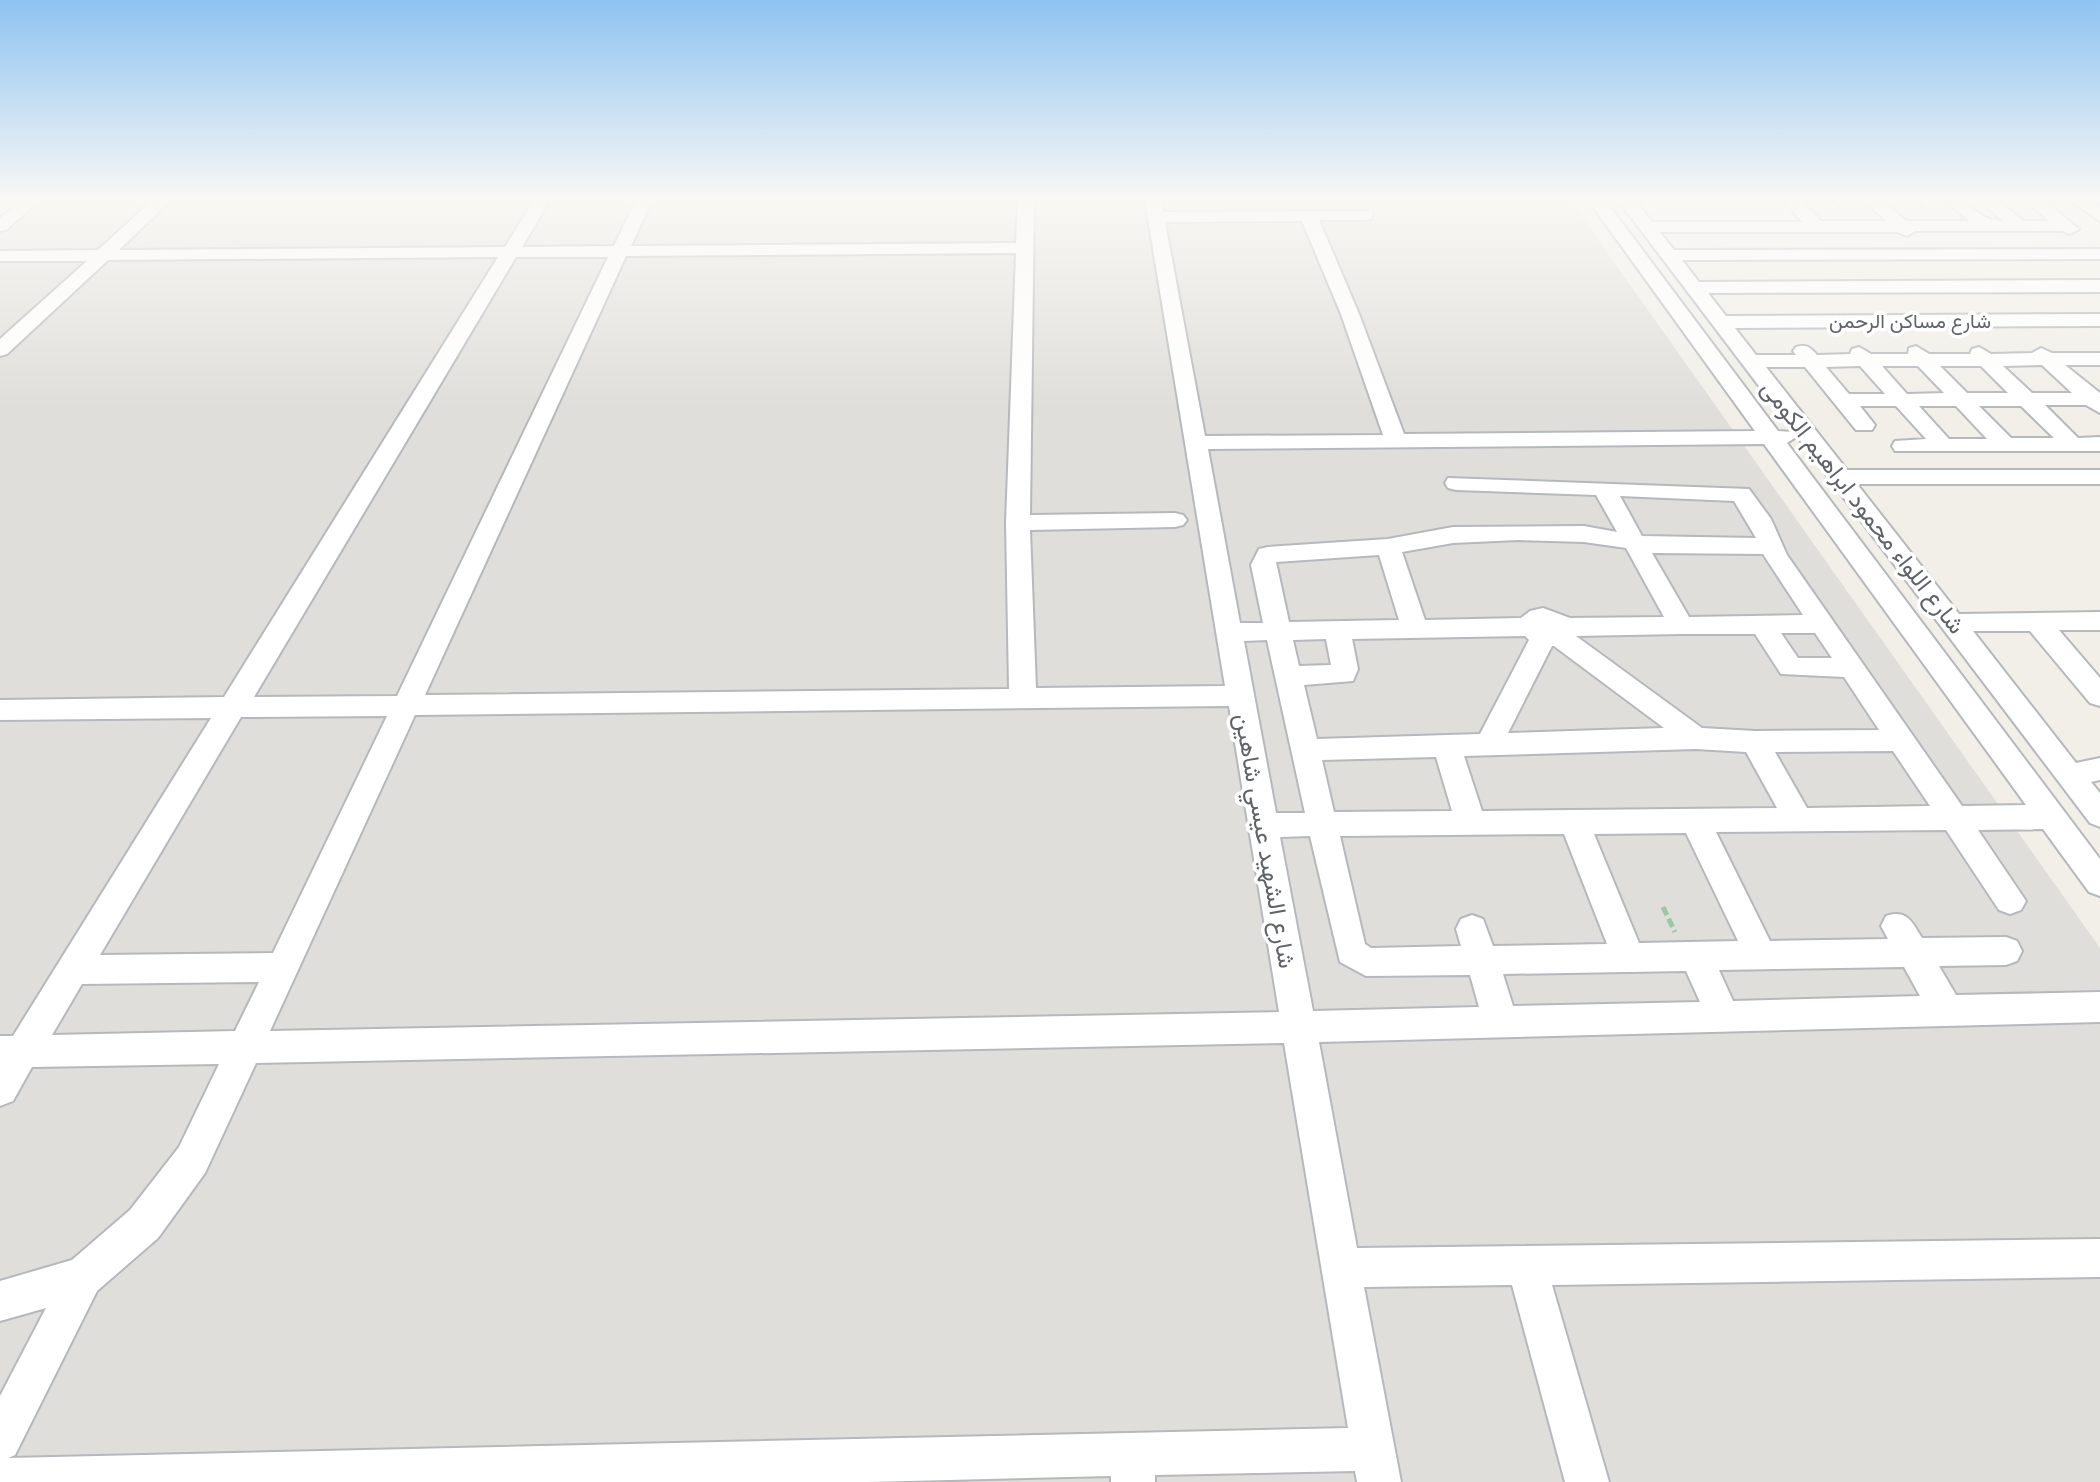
<svg xmlns="http://www.w3.org/2000/svg" width="2100" height="1482" font-family="Roboto,Vazirmatn,sans-serif">
<style>
.industrial{fill:#e0deda}
.lines{fill:none;stroke-linecap:round;stroke-linejoin:round}
.minor-casing{stroke:#b5b8bc;stroke-width:4}
.path-far1{stroke:#9cc7a9;stroke-width:3;stroke-dasharray:5 3;stroke-linecap:butt}
.path{stroke:#9cc7a9;stroke-width:5;stroke-dasharray:9 4;stroke-linecap:butt}
.minor{fill:#fff;fill-rule:evenodd}
.labels{text-anchor:middle;dominant-baseline:central;stroke-width:7;stroke-linejoin:round;paint-order:stroke}
.far-street-label{font-size:20px;fill:#5f6368;stroke:#fff}
.street-label{font-size:24px;fill:#5f6368;stroke:#fff}
</style>
<rect width="100%" height="100%" fill="#f1efe8"/>
<path class="industrial" d="M38 200H1570L2100 948V1482H0V231Z"/>
<g class="lines">
<g class="minor-casing">
<path id="minor" d="M22 200H40L6 230 0 231V218Z
M153 200H171L119 250 505 247 534 200H550L522 247 614 246 636 200H652L631 246 1016 243 1018 200H1034L1030 515 1175 513 1183 515 1187 520 1183 525 1175 527 1030 530 1036 688 1225 686 1145 200H1161L1163 212 1371 211 1373 215 1371 219 1365 220H1319L1359 314 1404 434 1755 431 1588 200H1605L1778 431 1793 432 1796 437 1787 443 2100 859V896L2089 892 2043 829 1978 830 2026 901 2021 910 2010 914 1999 910 1946 830 1716 832 1770 941 1888 939 1881 926 1886 916C1907 909 1912 922 1922 938L2006 937 2017 941 2022 951 2017 961 2006 965 1939 966 1956 995 2100 992V1022L1319 1042 1357 1248 2100 1239V1277L1552 1285 1609 1482H1565L1512 1285 1364 1287 1401 1482H1357L1355 1471 1155 1475V1482H1111V1476L869 1482H0V1396L46 1308 0 1321V1281L72 1260 130 1210 179 1147 219 1064 32 1067 13 1101 0 1106V1036H13L211 718 0 720V700L224 697 498 257 108 260 7 354 0 356V339L87 261H0V251L98 250ZM1302 221 1341 314 1383 435 1205 436 1165 222ZM1016 253 1006 523 1009 689 425 695 626 256ZM516 257H608L397 696 254 697ZM1764 444 2026 805 1962 806 1787 555 1771 519 1749 489 1448 478 1445 483 1448 488 1456 490 1596 495 1617 532 1584 526 1453 527 1388 539 1268 547 1259 549 1251 565 1263 623H1240L1208 449ZM1620 496 1734 501 1756 538 1642 536ZM1518 540 1584 542 1626 548 1664 617 1570 618 1543 608 1530 611 1521 618 1425 620 1402 552 1453 543ZM1652 553 1763 554 1803 615 1689 617ZM1379 555 1399 620 1289 622 1276 562ZM1781 633H1815L1832 658H1798ZM1681 634H1755L1781 674 1844 677 1879 730 1755 731 1702 728 1576 636ZM1525 636 1529 640 1480 734 1317 739 1304 685 1353 681 1358 669 1352 639ZM1326 639 1331 665 1299 666 1293 640ZM1267 640 1305 813H1276L1244 641ZM1552 646H1554L1664 728 1508 733ZM1229 706 1279 1012 270 1031 415 715ZM387 716 273 953 100 955 241 717ZM1696 749 1746 752 1777 808 1482 811 1464 756ZM1893 751 1930 806 1807 808 1775 752ZM1436 757 1452 811 1334 812 1322 760ZM1686 833 1738 941 1639 943 1594 834ZM1564 834 1607 944 1493 946 1483 919 1472 915 1461 919 1456 929 1461 946 1371 948 1365 944 1340 836ZM1310 836 1340 962 1366 976 1470 975 1479 1007 1313 1011 1280 837ZM1904 967 1920 996 1733 1001 1719 970ZM1686 971 1700 1002 1513 1006 1503 974ZM259 982 235 1031 52 1035 82 984ZM1284 1043 1348 1428 8 1458 15 1455 97 1291 158 1238 205 1173 256 1063Z
M1618 200H1635L1652 222H1802L1783 200H1800L1821 221H1886L1864 200H1882L1906 221H1969L1945 200C1975 200 1976 221 2003 221L1979 200H1997L2024 221H2049L2025 200H2043L2079 229 2070 234 2062 231H1915L1907 236 1897 232H1660L1674 250 2100 249V259L1682 260 1699 282 2100 280V292L1708 293 1726 316 2100 314V326L1735 328 1756 355H1796L1793 351 1796 347C1806 344 1810 347 1817 355L1850 354 1852 349 1859 347 1871 354H1908L1909 348 1916 346 1929 354H1970L1972 349 1979 347 1991 354 2032 353 2041 348 2052 353H2100V365H2065L2100 393V413L2086 405H2045L2078 438 2100 437V451H1895L1892 446 1895 441 1926 439 1896 406H1860L1875 425 1872 430H1856L1805 367H1766L1847 470H2100V484H1857L1959 614 2100 612V630H2059L2100 678V706L2090 703 2030 631H1973L2076 763 2100 758V780L2091 782 2100 793V827L2090 823ZM2042 365 2072 393H2032L2003 366ZM1860 366 1885 394H1849L1826 367ZM1882 366H1918L1944 393 1907 394ZM1940 366H1981L2008 393H1967ZM1919 406H1956L1987 439H1949ZM1979 406H2021L2054 438H2011Z
M2070 200H2089L2100 208V221Z"/>
</g>
<path class="path-far1" d="M1832 200 1843 210
M1913 200 1924 210"/>
<path class="path" d="M1663 907 1675 932"/>
<use href="#minor" class="minor"/>
</g>
<linearGradient id="sky" x2="0" y2="1"><stop stop-color="#8fc3f1"/><stop offset="0.49" stop-color="#f9f8f5"/><stop offset="1" stop-color="#f9f8f5" stop-opacity="0"/></linearGradient>
<rect width="2100" height="408" fill="url(#sky)"/>
<g class="labels">
<g class="far-street-label">
<text x="1910" y="321">شارع مساكن الرحمن</text>
</g>
<g class="street-label">
<text transform="translate(1863 507) rotate(52)">شارع اللواء محمود ابراهيم الكومى</text>
<text transform="translate(1265 841) rotate(80)">شارع الشهيد عيسي شاهين</text>
</g>
</g>
</svg>
